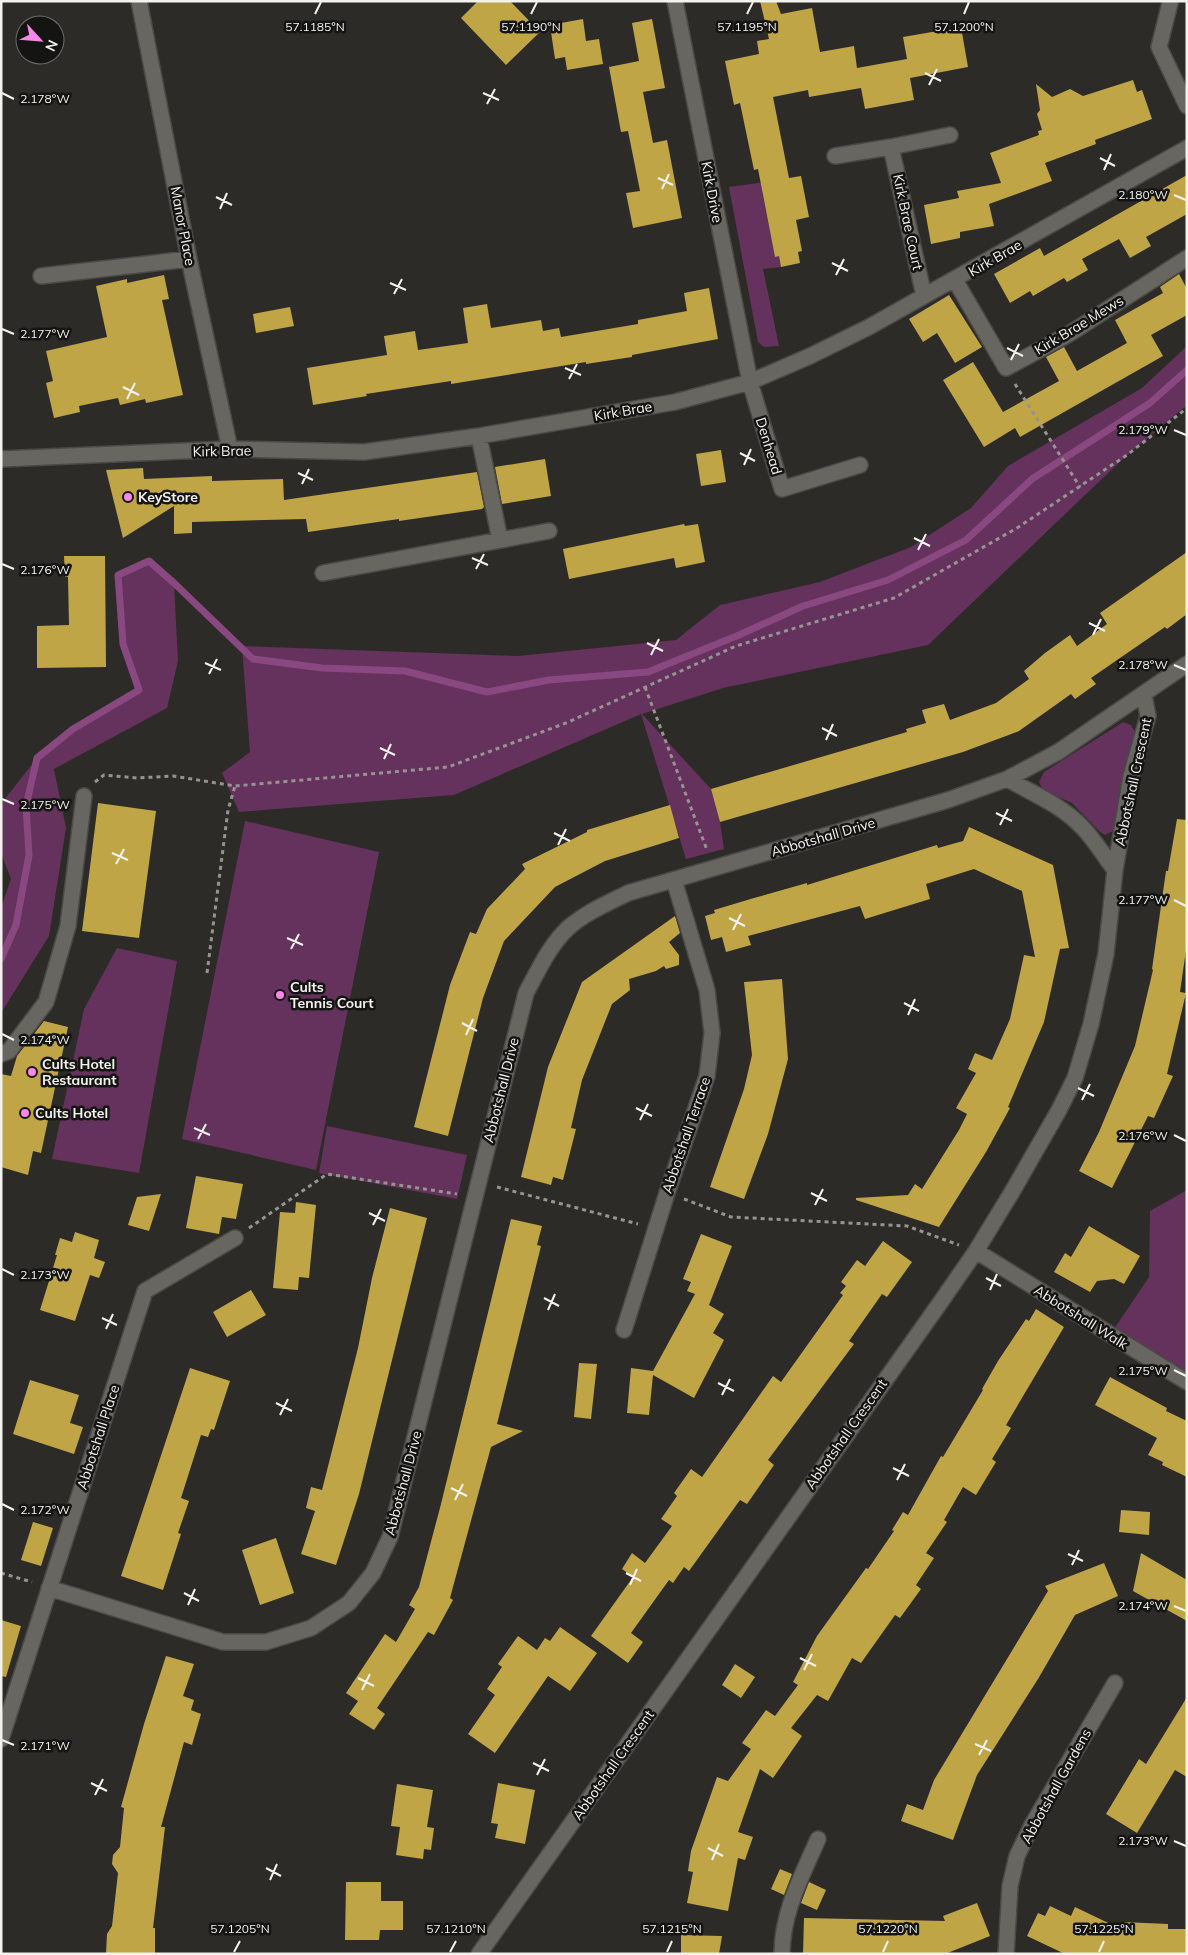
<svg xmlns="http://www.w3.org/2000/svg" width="1188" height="1955" font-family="Mulish,sans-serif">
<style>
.green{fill:#64325d}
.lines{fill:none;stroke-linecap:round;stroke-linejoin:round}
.stream{stroke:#8a4880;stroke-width:7}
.building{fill:#c0a547}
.minor-casing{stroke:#4a4946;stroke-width:18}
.path{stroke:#969491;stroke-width:3;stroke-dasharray:4 4;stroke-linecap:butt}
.minor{stroke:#676661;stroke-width:15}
.ticks{fill:none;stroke:#f3f2ef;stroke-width:2}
.poi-dot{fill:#f987e8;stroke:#141412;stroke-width:2}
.labels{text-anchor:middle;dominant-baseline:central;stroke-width:5;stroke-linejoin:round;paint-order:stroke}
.street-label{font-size:14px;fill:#f3f2ef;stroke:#141412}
.poi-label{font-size:14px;font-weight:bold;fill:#f3f2ef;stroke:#141412;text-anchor:start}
.ticks-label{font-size:12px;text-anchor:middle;fill:#f3f2ef;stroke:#141412;stroke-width:5;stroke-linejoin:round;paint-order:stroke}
</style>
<rect width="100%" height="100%" fill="#2d2b27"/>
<path class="green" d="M787 179 762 192 775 256H779L781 267 763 269 779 346 764 347 758 342 729 187Z
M1187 346V405L1127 455 928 645 723 688 642 714 711 789 720 822 724 849 686 859 641 714 454 795 239 812 222 773 250 752 242 646 518 656 676 640 720 605 820 582 911 547 971 508 1008 466 1142 388Z
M149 561 174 583 178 661 167 708 54 769 66 828 49 936 1 1013V908L11 879 1 853V804L37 758 73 729 138 690 123 644 118 575Z
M1123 722 1131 725 1135 732 1124 775 1113 831 1105 835 1099 831 1072 803 1043 790 1039 782 1044 772Z
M245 821 379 852 316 1170 182 1139Z
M117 948 177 961 139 1173 52 1159 84 1009Z
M327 1126 467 1155 457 1199 319 1173Z
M1187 1190V1382L1110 1335 1149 1277 1150 1211Z"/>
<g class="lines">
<path class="stream" d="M1 959 16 925 29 855 26 806 37 758 73 729 139 690 123 644 118 575 149 561 174 583 253 659 322 668 405 671 487 692 549 680 648 672 739 635 803 606 888 580 966 540 1032 479 1150 403 1187 370"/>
</g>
<path class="building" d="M478 1H510L540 32 506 65 461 18Z
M760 1H776L781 14 812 8 820 52 854 46 857 68 907 59 903 37 961 27 968 67 910 78 914 100 865 109 861 88 809 97 808 90 773 97 789 178 801 176 809 217 796 220 802 251 798 252 800 263 781 267 779 256 775 257 758 169 754 170 740 103 734 105 725 61 759 54 757 41 769 39Z
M583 19 586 41 599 39 603 64 567 70 565 57 555 59 550 25Z
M652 19 665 88 643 92 653 143 667 140 682 218 633 228 626 193 640 191 628 131 621 132 609 67 639 61 632 23Z
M1133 80 1137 92 1142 90 1152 119 1095 140 1096 144 1045 163 1052 181 989 204 994 226 960 232V238L931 244 924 205 959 198 957 191 1001 183 990 153 1039 135 1038 131 1042 130 1037 114 1040 110 1036 84 1052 97 1070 89 1083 96Z
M1187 175V214L1146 237 1151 246 1130 258 1119 239 1082 259 1088 270 1067 282 1064 278 1033 296 1030 291 1010 303 994 274 1040 248 1044 256Z
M1179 274 1187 289V315L1151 335 1163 356 1020 437 1015 428 984 447 943 380 973 362 1003 412 1059 381 1046 357 1064 347 1077 371 1127 343 1115 320 1163 293 1160 287Z
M164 275 169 299 162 300 183 395 146 403 145 399 120 405 118 398 79 406 80 412 54 418 46 383 53 381 46 351 107 337 96 286 127 279V283Z
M709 288 718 339 632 355V357L586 364V362L451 384V381L366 394 367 396 313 405 307 368 387 355 384 336 415 331 418 350 468 343 463 308 487 304 491 328 541 320 543 331 559 328 561 337 638 324V320L687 311 684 293Z
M949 295 982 347 955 363 937 333 923 342 909 319Z
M290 307 294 326 256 333 253 314Z
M721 450 726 482 701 486 696 454Z
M545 459 551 496 502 504 495 467Z
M143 468 144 479 212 476V481L283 479 284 500 477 472 484 507 482 509 399 521V519L308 532 306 519 192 522V533L174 534V506L123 538 106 470Z
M684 524 685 526 698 524 705 562 676 568 674 558 569 579 563 549Z
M1187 552V614L1167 629 1165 627 1091 678 1096 684 1075 699 1071 694 1019 731 963 752 720 822 711 789 907 732 906 729 926 723 922 710 944 704 950 720 996 703 1029 679 1024 671 1045 653 1070 635 1077 646 1107 624 1100 613Z
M64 556H105L106 667 37 668V626L69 625 68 577H65Z
M98 803 156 811 139 938 82 931Z
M670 805 679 838 605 861 555 887 504 941 483 998 448 1136 414 1127 450 985 470 932 476 934 487 909 525 869 522 864 587 832V830Z
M1177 819 1187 820V943L1180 992 1186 993 1167 1074 1173 1076 1154 1118 1148 1116 1112 1188 1079 1171 1099 1132 1135 1046 1153 970 1152 969 1166 871H1168Z
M969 827 1053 865 1069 948 1060 949 1044 1022 1008 1107 1010 1108 986 1152 939 1227 856 1200V1198L908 1195 915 1184 922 1189 959 1130 967 1114 956 1108 976 1073 968 1069 975 1053 992 1060 1010 1019 1024 955 1035 957 1022 891 974 869 926 884 930 899 865 919 860 906 748 936 751 945 726 952 722 937 711 940 705 916 715 913 714 910 754 898 807 883V885L937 845 938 848 963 841Z
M675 916 680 933 669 942 679 955V965L666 969 664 966 656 971 629 979 630 990 612 1004 582 1080 571 1128 576 1129 563 1180 553 1177 551 1185 521 1177 548 1067 582 982Z
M782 979 788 1059 768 1134 744 1199 710 1187 744 1089 752 1055 744 982Z
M44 1021 68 1027 41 1153 33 1151 28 1175 1 1167V1074L11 1076 17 1056Z
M196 1176 243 1184 236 1219 222 1217 219 1234 186 1228Z
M161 1194 149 1231 128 1225 137 1197Z
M296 1202 316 1205 309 1278 299 1277 298 1290 273 1288 280 1212 295 1213Z
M390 1208 427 1218 359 1494 336 1565 301 1554 315 1511 306 1508 311 1487 322 1490 358 1348 372 1278Z
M511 1219 542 1226 537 1245 541 1246 497 1424 523 1431 491 1447 450 1598 453 1600 434 1635 428 1632 377 1708 385 1714 374 1730 349 1714 358 1701 346 1693 385 1634 396 1642 415 1609 409 1605 419 1587 441 1504Z
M1089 1226 1140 1256 1124 1284 1114 1279 1097 1281 1090 1292 1054 1272 1065 1253 1071 1257Z
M75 1232 99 1240 94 1258 105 1262 99 1278 90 1275 75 1321 40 1310 57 1255H55L60 1238 72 1242Z
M701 1234 732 1246 709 1305 724 1314 713 1333 724 1340 694 1398 653 1375 649 1415 627 1413 631 1368 653 1371 695 1294 687 1291 691 1282 683 1279Z
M883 1241 912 1262 887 1297 882 1294 849 1341 854 1344 768 1460 774 1465 747 1504 740 1500 689 1571 684 1567 673 1583 669 1580 631 1633 643 1642 628 1663 591 1636 633 1577 622 1569 632 1553 645 1563 672 1526 661 1519 677 1496 674 1493 691 1469 702 1477 773 1376 781 1382 843 1295 840 1293 846 1286 841 1282 857 1260 865 1266Z
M251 1290 266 1315 227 1337 213 1312Z
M1036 1309 1064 1327 1006 1425 1011 1428 992 1459 996 1462 976 1495 963 1487 944 1520 947 1522 926 1553 934 1558 916 1585 921 1589 900 1618 895 1615 861 1663 852 1658 828 1701 817 1695 791 1728 802 1736 773 1778 760 1769 738 1832 753 1837 745 1860 738 1858 728 1911 687 1903 693 1872 688 1871 691 1851 717 1777 728 1781 751 1749 742 1743 766 1710 775 1716 798 1685 793 1682 817 1636 866 1568 868 1569 894 1531 892 1530 903 1512 908 1515 941 1456 943 1457 983 1390 982 1389 998 1361 1026 1319 1029 1321Z
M579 1363 597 1364 591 1419 574 1417Z
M190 1368 230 1381 214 1430 211 1429 208 1437 201 1435 181 1498 189 1501 178 1533 181 1534 163 1590 121 1576Z
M1110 1377 1167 1408 1166 1411 1187 1421V1477L1162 1465 1163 1462 1148 1455 1157 1438 1095 1405Z
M30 1380 79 1395 70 1423 83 1427 74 1454 13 1434Z
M1121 1510 1150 1512 1149 1535 1119 1532Z
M33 1522 53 1528 41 1566 21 1560Z
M276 1538 294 1593 260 1605 242 1550Z
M1141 1553 1187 1580V1621L1133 1591Z
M1104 1563 1118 1596 1075 1615 1038 1679 977 1775 953 1840 901 1821 907 1804 923 1810 934 1780 1048 1591 1045 1586Z
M1 1620 21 1626 6 1677 1 1676Z
M560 1627 597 1653 570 1691 548 1676 495 1753 468 1734 495 1695 487 1689 502 1667 498 1664 518 1636 537 1650 545 1638 550 1641Z
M166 1656 194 1664 183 1696 194 1700 191 1710 201 1714 192 1745 184 1742 161 1827H165L153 1928H155V1954H106L107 1934 112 1926 118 1873 112 1864 113 1855 120 1847 124 1808 121 1807 144 1724Z
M735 1664 755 1677 741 1698 722 1685Z
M1187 1697V1777L1175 1770 1137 1833 1106 1814 1139 1759 1146 1764Z
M498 1783 535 1790 525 1844 495 1838 498 1824 491 1823Z
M397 1784 433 1790 427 1827 434 1828 431 1850 424 1849 423 1859 396 1855 400 1827 391 1826Z
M780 1869 792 1874 784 1895 771 1889Z
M346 1882H381V1901H403V1930H380L379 1940H345Z
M809 1882 826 1890 817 1910 801 1903Z
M977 1903 990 1936 945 1954H803L804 1918 945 1921 943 1916Z
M1050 1906 1071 1916 1075 1907 1123 1930V1922L1168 1924V1929H1187V1954H1065L1027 1936 1038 1913 1045 1916Z
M681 1935 722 1936 719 1954H681Z"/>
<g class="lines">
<g class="minor-casing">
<path id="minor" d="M139 1 189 259 228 440 229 449
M675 1 750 382 782 489 860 465
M1170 3 1159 47 1187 106
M891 147 924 296
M835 156 891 147 950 135
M41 276 189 259
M955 280 1006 368 1069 334 1187 258
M479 436 500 540
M1 459 229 449 364 452 479 436 675 402 750 382 810 356 869 327 1187 148
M323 573 549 531
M1007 779C1032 793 1061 805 1082 827 1094 839 1104 856 1115 870
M1 1054 9 1051 46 1002 68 926 84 796
M976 1251 1187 1382
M624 1330 667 1193 707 1076 712 1033 707 990 674 880
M49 1588 223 1642H266L311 1628 349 1603 373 1573 390 1537 526 993C538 971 549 946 568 928 585 913 608 903 628 893L948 800 1007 779 1058 752 1187 664
M1 1739 145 1291 235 1238
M479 1954 940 1303 976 1251 1012 1192 1059 1110 1075 1078 1091 1024 1106 954 1115 870 1131 776 1148 716 1144 695
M782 1954C782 1912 802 1876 818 1839
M1006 1954 1010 1886 1017 1856 1032 1825 1115 1683"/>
</g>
<path class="path" d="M1015 384 1080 487
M645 687 707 850
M95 782 104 775 137 778 173 776 235 786 448 767 566 723 736 646 894 598 1017 528 1127 455 1187 408
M207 973 228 810 235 786
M497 1187 638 1224
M684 1199 731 1217 907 1226 959 1245
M249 1228 327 1174 457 1194
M1 1573 32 1582"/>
<use href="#minor" class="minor"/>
</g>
<path class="ticks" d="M315 14 321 2M531 14 537 2M747 14 753 2M964 14 969 2M925 73 941 81M929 85 937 69M2 93 14 99M483 93 499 100M487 104 495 89M1100 158 1115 166M1104 170 1111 154M658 178 673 185M662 189 669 174M1174 195 1186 200M216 197 232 205M220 209 227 193M832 263 848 271M836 275 844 259M390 283 406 290M394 294 402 279M2 329 14 334M1007 348 1023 356M1011 360 1019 344M565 368 581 375M569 379 577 364M123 387 139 395M127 399 135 383M1174 430 1186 435M740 453 755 461M744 465 751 449M298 473 313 480M302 484 309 469M914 538 930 546M918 550 926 534M472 558 488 565M2 564 14 569M476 569 484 554M1089 623 1105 631M1093 635 1101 619M647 643 663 651M651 655 659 639M205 663 221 670M1174 665 1186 670M209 674 217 659M822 728 837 736M826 740 833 724M380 748 395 755M384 759 391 744M2 799 14 804M996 813 1012 821M1000 825 1008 809M554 833 570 841M558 845 566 829M112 853 128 860M116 864 124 849M1174 900 1186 906M729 918 745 926M733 930 741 914M287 938 303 945M291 949 299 934M904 1003 919 1011M908 1015 915 999M462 1023 477 1031M2 1034 14 1040M466 1035 473 1019M1078 1088 1094 1096M1082 1100 1090 1084M636 1108 652 1116M640 1120 648 1104M194 1128 210 1135M1174 1135 1186 1141M198 1139 206 1124M811 1193 827 1201M815 1205 823 1189M369 1213 385 1221M373 1225 381 1209M2 1269 14 1275M986 1278 1001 1286M990 1290 997 1274M544 1298 559 1306M548 1310 555 1294M102 1318 117 1325M106 1329 113 1314M1174 1370 1186 1376M718 1383 734 1391M722 1395 730 1379M276 1403 292 1411M280 1415 288 1399M893 1468 909 1476M897 1480 905 1464M451 1488 467 1496M455 1500 463 1484M2 1504 14 1510M1068 1554 1083 1561M1072 1565 1079 1550M626 1573 641 1581M630 1585 637 1569M184 1593 199 1601M188 1605 195 1589M1174 1606 1186 1611M800 1658 816 1666M804 1670 812 1654M358 1678 374 1686M362 1690 370 1674M2 1740 14 1745M975 1744 991 1751M979 1755 987 1740M533 1763 549 1771M537 1775 545 1759M91 1783 107 1791M95 1795 103 1779M1174 1841 1186 1846M708 1848 723 1856M712 1860 719 1844M266 1868 281 1876M270 1880 277 1864M234 1952 240 1941M450 1952 456 1941M667 1952 672 1941M883 1952 888 1941M1099 1952 1104 1941"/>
<g class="poi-dot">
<circle cx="128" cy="497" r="5"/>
<circle cx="280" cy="995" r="5"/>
<circle cx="32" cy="1072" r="5"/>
<circle cx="25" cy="1113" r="5"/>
</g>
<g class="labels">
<g class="street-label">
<text transform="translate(712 192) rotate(79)">Kirk Drive</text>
<text transform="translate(908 222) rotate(78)">Kirk Brae Court</text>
<text transform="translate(183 226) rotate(79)">Manor Place</text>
<text transform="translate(995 258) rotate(-30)">Kirk Brae</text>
<text transform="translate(1079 325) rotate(-31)">Kirk Brae Mews</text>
<text transform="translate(623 411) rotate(-10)">Kirk Brae</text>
<text transform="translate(769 446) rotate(73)">Denhead</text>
<text transform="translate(222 451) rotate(-1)">Kirk Brae</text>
<text transform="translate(1133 782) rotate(-78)">Abbotshall Crescent</text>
<text transform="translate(823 837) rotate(-16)">Abbotshall Drive</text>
<text transform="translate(501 1090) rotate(-76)">Abbotshall Drive</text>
<text transform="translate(686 1135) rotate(-71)">Abbotshall Terrace</text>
<text transform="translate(1081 1317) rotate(32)">Abbotshall Walk</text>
<text transform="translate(846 1434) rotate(-55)">Abbotshall Crescent</text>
<text transform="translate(98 1437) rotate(-72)">Abbotshall Place</text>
<text transform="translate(403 1483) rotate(-75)">Abbotshall Drive</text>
<text transform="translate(613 1765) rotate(-55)">Abbotshall Crescent</text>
<text transform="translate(1056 1786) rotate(-61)">Abbotshall Gardens</text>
</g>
<g class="poi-label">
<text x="138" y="497">KeyStore</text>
<text x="290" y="987">Cults<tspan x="290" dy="16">Tennis Court</tspan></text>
<text x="42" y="1064">Cults Hotel<tspan x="42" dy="16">Restaurant</tspan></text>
<text x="35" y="1113">Cults Hotel</text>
</g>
</g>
<g class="ticks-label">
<text x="315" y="31">57.1185°N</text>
<text x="531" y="31">57.1190°N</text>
<text x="747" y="31">57.1195°N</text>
<text x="964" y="31">57.1200°N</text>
<text x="45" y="103">2.178°W</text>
<text x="1143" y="199">2.180°W</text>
<text x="45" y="338">2.177°W</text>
<text x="1143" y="434">2.179°W</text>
<text x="45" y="574">2.176°W</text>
<text x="1143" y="669">2.178°W</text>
<text x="45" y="809">2.175°W</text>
<text x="1143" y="904">2.177°W</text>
<text x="45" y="1044">2.174°W</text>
<text x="1143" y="1140">2.176°W</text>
<text x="45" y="1279">2.173°W</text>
<text x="1143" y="1375">2.175°W</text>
<text x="45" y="1514">2.172°W</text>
<text x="1143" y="1610">2.174°W</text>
<text x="45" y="1750">2.171°W</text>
<text x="1143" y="1845">2.173°W</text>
<text x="240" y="1933">57.1205°N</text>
<text x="456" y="1933">57.1210°N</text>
<text x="672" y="1933">57.1215°N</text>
<text x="888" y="1933">57.1220°N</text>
<text x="1104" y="1933">57.1225°N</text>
</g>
<rect width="1188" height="1955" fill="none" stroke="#f3f2ef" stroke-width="5"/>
<g transform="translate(40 40) rotate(116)"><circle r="24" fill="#141412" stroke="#6d6d6a"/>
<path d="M0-4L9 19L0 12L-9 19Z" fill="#f987e8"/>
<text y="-8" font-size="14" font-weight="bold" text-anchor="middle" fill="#f3f2ef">N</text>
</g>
</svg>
